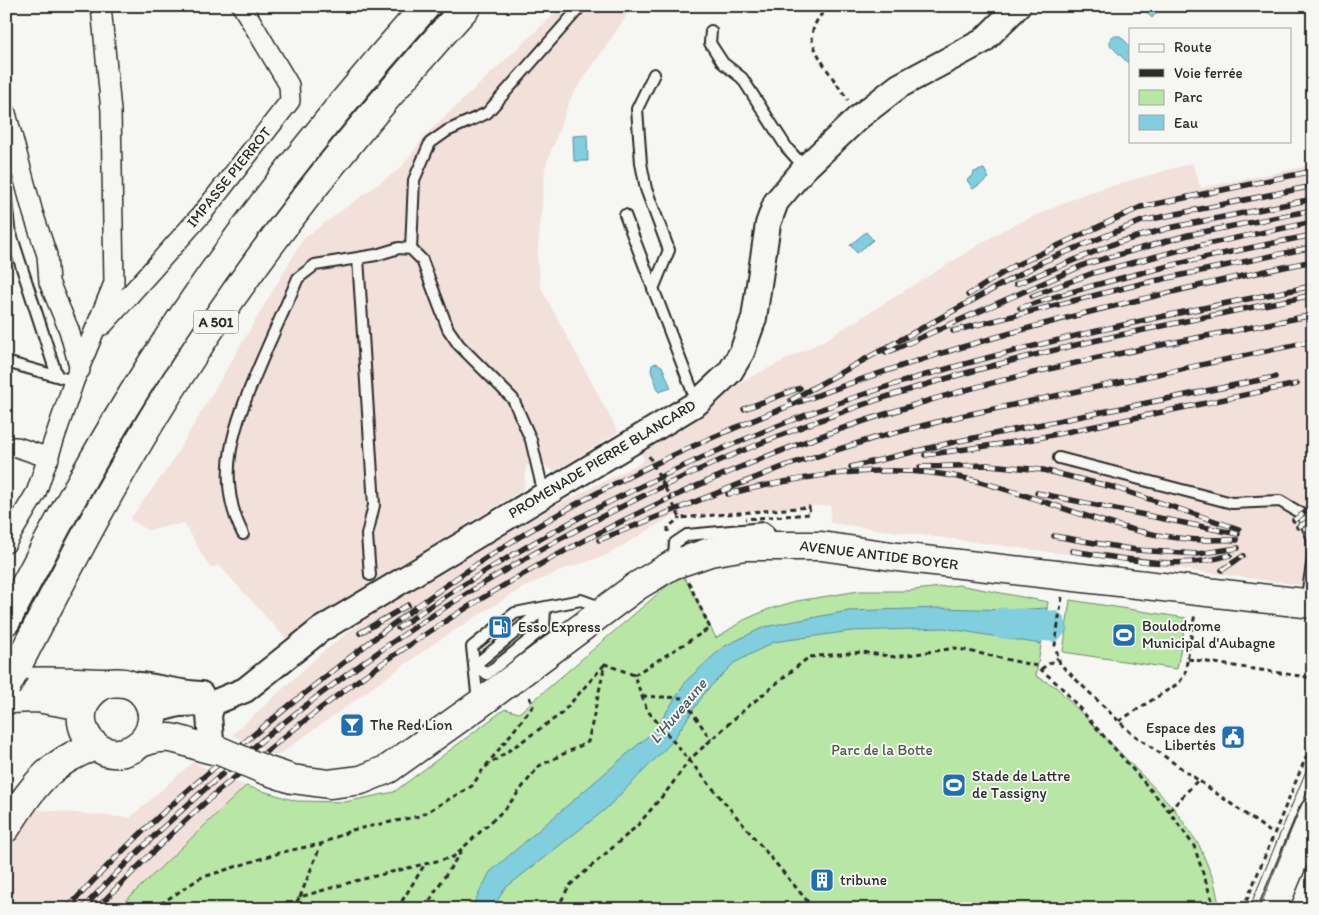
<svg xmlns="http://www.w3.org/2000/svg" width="1319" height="915" font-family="Itim,sans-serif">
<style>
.built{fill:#f2e0da}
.green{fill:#b7e6a5;stroke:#718868}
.water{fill:#81cedf;stroke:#5f8d97}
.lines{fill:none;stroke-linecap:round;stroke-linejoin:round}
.river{stroke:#81cedf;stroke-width:31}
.service-casing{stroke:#2b2b2b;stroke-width:14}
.minor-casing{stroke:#2b2b2b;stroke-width:22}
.tertiary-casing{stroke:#2b2b2b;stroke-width:28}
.secondary-casing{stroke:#2b2b2b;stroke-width:31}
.motorway-casing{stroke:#2b2b2b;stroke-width:31}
.path{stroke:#2b2b2b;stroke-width:3;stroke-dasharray:5 4;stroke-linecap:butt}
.service{stroke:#f6f6f2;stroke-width:10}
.minor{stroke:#f6f6f2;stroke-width:19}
.tertiary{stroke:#f6f6f2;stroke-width:24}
.secondary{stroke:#f6f6f2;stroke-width:28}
.motorway{stroke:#f6f6f2;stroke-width:28}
.tram{stroke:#2b2b2b;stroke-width:1}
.rail-casing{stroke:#2b2b2b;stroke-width:5.5}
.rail{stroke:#f6f6f2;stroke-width:4;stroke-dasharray:11;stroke-linecap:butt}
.secondary-bridge-casing{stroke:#2b2b2b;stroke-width:31;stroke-linecap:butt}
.motorway-bridge-casing{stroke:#2b2b2b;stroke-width:31;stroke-linecap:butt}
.path-bridge{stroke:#2b2b2b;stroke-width:3;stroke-dasharray:5 4;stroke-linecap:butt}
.secondary-bridge{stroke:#f6f6f2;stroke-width:28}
.motorway-bridge{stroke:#f6f6f2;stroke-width:28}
.labels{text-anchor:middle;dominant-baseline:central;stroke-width:4;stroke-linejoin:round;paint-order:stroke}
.shield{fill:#f6f6f2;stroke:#686867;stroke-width:1}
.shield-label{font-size:14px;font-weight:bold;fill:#2b2b2b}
.street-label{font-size:15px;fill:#2b2b2b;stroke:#f6f6f2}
.poi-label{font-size:15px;fill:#2b2b2b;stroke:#f6f6f2;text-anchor:start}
.park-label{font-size:15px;fill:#4e5a4a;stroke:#f6f6f2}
.water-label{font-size:16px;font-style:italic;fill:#455c61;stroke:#f6f6f2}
</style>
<rect width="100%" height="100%" fill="#f6f6f2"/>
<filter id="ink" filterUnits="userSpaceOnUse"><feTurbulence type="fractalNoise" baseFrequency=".02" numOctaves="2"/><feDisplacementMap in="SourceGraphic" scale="10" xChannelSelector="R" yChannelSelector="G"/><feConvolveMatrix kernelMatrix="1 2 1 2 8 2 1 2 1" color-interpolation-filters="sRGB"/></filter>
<g filter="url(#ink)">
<path class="built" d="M563 6H633L571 97 545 168 537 259 541 288 618 432 554 472 543 463 526 466 524 489 323 613 288 641 219 565 210 568 184 523 147 530 130 519 170 465 304 238 402 167 427 133Z
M1192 163 1201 188 1313 165V583L1302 581V585L830 523 831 505 672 516 605 556 564 569 522 588 439 640 277 756 232 735 324 651 371 615 459 560 559 504 644 461 640 449 663 437 745 380 825 340 1003 230 1084 194Z
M193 762 246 786 117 909H6V850L31 809 130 818Z"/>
<path class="green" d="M682 573 716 638 744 620 769 609 797 601 859 591H905L959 585 1048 602 1036 676 1056 687 1173 807 1199 845 1214 881 1220 909H117L246 786 296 801 345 802 394 792 505 709 519 713Z
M1070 600 1186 618 1177 669 1063 652Z"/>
<path class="water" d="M1144 6H1162L1152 18 1143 8Z
M1113 36H1120L1130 46 1128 63 1110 45V39Z
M587 135 588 161H574L573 136Z
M984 169 989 178 973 189 967 180 973 176 974 172Z
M866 232 873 240 857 253 850 245Z
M656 363 662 366 671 388 659 392 651 371 652 365Z
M940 608 1012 610 1047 608 1041 644 944 628 851 631 774 642 734 663 706 691 671 743 606 809 504 889 493 909H471L490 872 655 730 687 680 723 647 764 627 848 611Z"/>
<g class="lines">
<path class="river" d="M1002 623 1051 626"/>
<g class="service-casing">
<path id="service" d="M711 31 710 43 723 63 742 78 787 148 805 168
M6 198 9 228 57 376
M625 215 697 403
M411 249 414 180 430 143 447 131 487 113 581 6
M358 258 374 505 367 535 370 575
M653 289 669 250 646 189 641 163 637 109 654 74
M6 362 74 381
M1059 458 1232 503 1280 501 1302 514 1313 539V557
M243 534C212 474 237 419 261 362 273 334 286 306 298 278L315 265 376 255 399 248 411 249 422 260 448 329 459 345 513 399 531 440 544 495
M678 561 674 554 675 543 687 535 764 528 768 531 774 544
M1306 602 1313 558
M545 608 544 628 487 674 475 665Z
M478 702 472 647 515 613 581 600 603 608"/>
</g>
<g class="minor-casing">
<path id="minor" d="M6 113 33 213 47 255 49 282 69 330 80 370
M103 325 201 215 290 101 289 85 242 6
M6 447H17L49 458
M6 543 36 493 74 381 114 283 111 111 101 6"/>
</g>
<g class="tertiary-casing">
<path id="tertiary" d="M129 684C153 685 176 693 201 694
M152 711 179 704 213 703 245 690 320 630 697 403 730 372 742 352 754 318 768 224 776 202 805 168 859 117 899 86 983 41 1018 6
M211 741 209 715 213 703"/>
</g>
<g class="secondary-casing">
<path id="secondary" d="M6 683C40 680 72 682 106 683 113 683 120 681 128 684 143 688 153 704 152 719 151 732 144 743 132 749 90 770 57 705 107 683
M10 699 37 698 83 706
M141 743C147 741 154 738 161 738 181 736 200 750 220 751
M265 770 292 779 329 784 361 780 388 769 478 705 637 586 672 565 710 552 745 546H821L898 557 1313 604
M1273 909 1313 813"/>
</g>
<g class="motorway-casing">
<path id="motorway" d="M6 621C52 534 98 447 151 365 232 238 326 118 426 6
M14 672C66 572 117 473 178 378 262 245 361 123 467 6
M6 828C31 789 49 761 96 746"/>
</g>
<path class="path" d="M829 6C820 15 813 24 812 36 811 51 839 86 848 100
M668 532V527L680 518
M1062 597 1055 645 1060 664 1130 732 1198 780
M1188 659 1313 678
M1041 669 1058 658
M634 675 710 628 688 581
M642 696 683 698 711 740
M1119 721 1179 683 1185 674 1195 613
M486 766 533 706 528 694
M1169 811 1198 780 1273 834
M300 897 321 844
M153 909 200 878 282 852 321 844 352 830 420 816 472 786 484 768 561 714 605 664
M291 909 300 897 355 881 453 857 506 808 539 766 588 742 605 664 634 675 647 710 814 909
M397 909 425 864
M426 909 434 893 462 850
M557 909 569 886 637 826 670 787 689 760 745 709 809 657 862 652 895 657 955 648 1037 666 1061 687 1169 811 1194 846 1215 909
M1243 909 1313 740"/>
<use href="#service" class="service"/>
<use href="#minor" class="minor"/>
<use href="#tertiary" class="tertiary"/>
<use href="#secondary" class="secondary"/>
<use href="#motorway" class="motorway"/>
<path class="tram" d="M1249 909 1313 754
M1259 909 1313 777"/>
<g class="rail-casing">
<path id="rail" d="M1016 284 1116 243 1169 228 1313 199
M968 295 1014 266 1141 207 1313 171
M1032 296 1093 273 1188 248 1313 222
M1020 308C1116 276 1213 255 1313 235
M953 331 1140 284 1313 247
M886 353 1086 264 1188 235 1313 210
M791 400 1044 261 1142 221 1313 186
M744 409 800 388
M925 455 1028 440 1297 384
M851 467 954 442 1275 377
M920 467 988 465 1043 470 1116 488 1239 529
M1037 493 1238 534
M728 494C806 475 889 461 968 479 1042 496 1112 533 1188 539 1204 541 1221 539 1237 540
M1294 520 1313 507
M1298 527 1313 519
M1054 536 1136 550 1197 554 1238 548
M599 540 785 466 878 437 961 416 1313 341
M1072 551C1125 559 1179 571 1230 555
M1222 570 1243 556
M398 628C543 527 720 440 889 386 1028 343 1170 314 1313 286
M360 633 408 605
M67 909C134 834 211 769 290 705 363 647 435 589 516 539 758 391 1037 318 1313 261
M82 909C295 681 567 507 862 405 1008 355 1161 326 1313 295
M96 909C135 870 174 829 216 793 269 749 323 704 380 665 543 551 724 463 914 405 1044 365 1179 342 1313 315"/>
</g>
<use href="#rail" class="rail"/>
<g class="secondary-bridge-casing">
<path id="secondary-bridge" d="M220 751 265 770"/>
</g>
<g class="motorway-bridge-casing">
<path id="motorway-bridge" d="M6 687 14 672"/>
</g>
<path class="path-bridge" d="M649 456 680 518 809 507 810 514 745 519"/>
<use href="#secondary-bridge" class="secondary-bridge"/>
<use href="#motorway-bridge" class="motorway-bridge"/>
</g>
</g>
<defs>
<g id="fuel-square" transform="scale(1.25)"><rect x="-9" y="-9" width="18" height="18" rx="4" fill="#1f6fb2" stroke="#f6f6f2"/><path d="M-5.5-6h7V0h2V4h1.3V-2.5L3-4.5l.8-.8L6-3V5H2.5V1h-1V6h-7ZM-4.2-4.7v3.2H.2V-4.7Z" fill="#fff"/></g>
<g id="stadium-square" transform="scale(1.25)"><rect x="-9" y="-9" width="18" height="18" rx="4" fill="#1f6fb2" stroke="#f6f6f2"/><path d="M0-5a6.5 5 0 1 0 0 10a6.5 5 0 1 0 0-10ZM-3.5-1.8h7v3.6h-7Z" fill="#fff"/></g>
<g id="bar-square" transform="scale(1.25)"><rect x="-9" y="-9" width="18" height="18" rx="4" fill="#1f6fb2" stroke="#f6f6f2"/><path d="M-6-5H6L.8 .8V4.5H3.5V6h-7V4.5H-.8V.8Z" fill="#fff"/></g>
<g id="civic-square" transform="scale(1.25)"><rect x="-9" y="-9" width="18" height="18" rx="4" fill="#1f6fb2" stroke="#f6f6f2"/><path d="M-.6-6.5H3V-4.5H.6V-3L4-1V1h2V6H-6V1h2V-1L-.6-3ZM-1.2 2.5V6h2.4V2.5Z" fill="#fff"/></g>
<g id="building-square" transform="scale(1.25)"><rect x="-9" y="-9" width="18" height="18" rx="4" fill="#1f6fb2" stroke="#f6f6f2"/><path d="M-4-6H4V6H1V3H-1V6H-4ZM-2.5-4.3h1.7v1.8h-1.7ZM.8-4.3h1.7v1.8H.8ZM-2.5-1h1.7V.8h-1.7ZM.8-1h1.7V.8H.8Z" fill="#fff"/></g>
</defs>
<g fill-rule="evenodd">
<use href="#fuel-square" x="500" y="627"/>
<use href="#stadium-square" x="1124" y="635"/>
<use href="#bar-square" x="352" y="725"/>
<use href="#civic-square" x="1233" y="737"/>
<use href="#stadium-square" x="954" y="785"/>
<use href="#building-square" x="822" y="880"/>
</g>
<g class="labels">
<rect class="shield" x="193.5" y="310.5" width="45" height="23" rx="4"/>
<g class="shield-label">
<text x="216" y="322">A 501</text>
</g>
<g class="street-label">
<text transform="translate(229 177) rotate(-51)">IMPASSE PIERROT</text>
<text transform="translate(602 459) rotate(-31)">PROMENADE PIERRE BLANCARD</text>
<text transform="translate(879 555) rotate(7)">AVENUE ANTIDE BOYER</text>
</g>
<g class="poi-label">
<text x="1142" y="626">Boulodrome<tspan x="1142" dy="17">Municipal d'Aubagne</tspan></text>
<text x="518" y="627">Esso Express</text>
<text x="370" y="725">The Red Lion</text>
<text x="1216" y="728" text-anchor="end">Espace des<tspan x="1216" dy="17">Libertés</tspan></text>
<text x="972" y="776">Stade de Lattre<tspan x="972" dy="17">de Tassigny</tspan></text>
<text x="840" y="880">tribune</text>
</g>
<g class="park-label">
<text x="882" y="750">Parc de la Botte</text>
</g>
<g class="water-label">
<text transform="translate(678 711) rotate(-50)">L'Huveaune</text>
</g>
</g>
<rect width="1319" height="915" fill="none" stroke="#f6f6f2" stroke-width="25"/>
<rect x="12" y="12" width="1294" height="890" fill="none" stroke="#2b2b2b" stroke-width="2" filter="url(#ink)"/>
<rect x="1129" y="28" width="162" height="115" fill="#f6f6f2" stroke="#a5a5a2"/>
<rect x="1139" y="44" width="25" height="8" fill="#f6f6f2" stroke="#a5a5a2"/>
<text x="1174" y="52" font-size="15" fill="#2b2b2b">Route</text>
<rect x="1139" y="69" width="25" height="8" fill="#2b2b2b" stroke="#a5a5a2"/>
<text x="1174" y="78" font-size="15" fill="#2b2b2b">Voie ferrée</text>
<rect x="1139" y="90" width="25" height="15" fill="#b7e6a5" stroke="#a5a5a2"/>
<text x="1174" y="102" font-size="15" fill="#2b2b2b">Parc</text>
<rect x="1139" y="115" width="25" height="15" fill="#81cedf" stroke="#a5a5a2"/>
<text x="1174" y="128" font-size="15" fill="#2b2b2b">Eau</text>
</svg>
